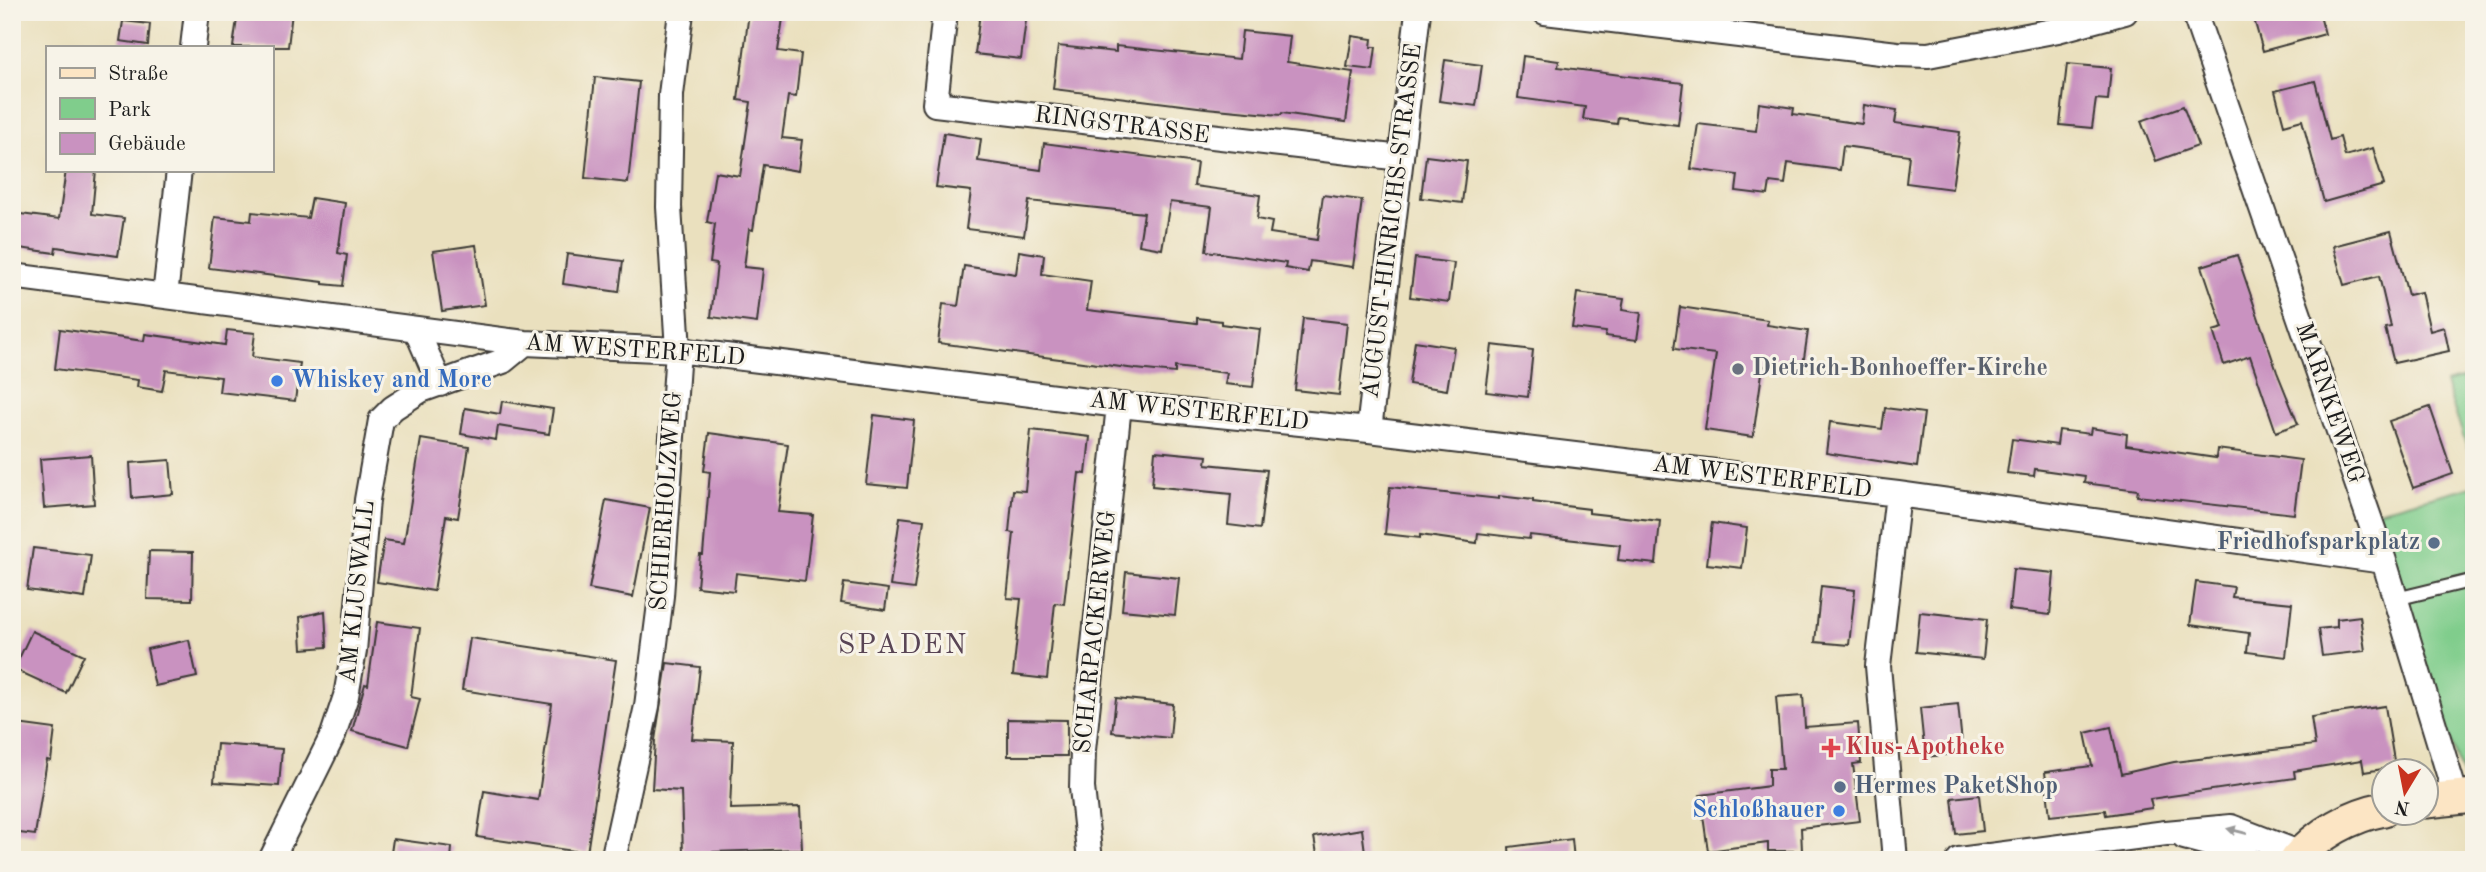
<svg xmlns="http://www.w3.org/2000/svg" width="2486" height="872" font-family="'Old Standard TT',serif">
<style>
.green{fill:#80cd8c;stroke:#4e7454;stroke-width:2}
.building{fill:#c992c0}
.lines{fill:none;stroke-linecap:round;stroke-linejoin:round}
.lane-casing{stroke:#3b3934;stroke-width:16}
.street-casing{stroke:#3b3934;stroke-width:28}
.secondary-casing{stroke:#3b3934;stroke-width:37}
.lane{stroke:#fff;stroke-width:12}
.street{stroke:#fff;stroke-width:24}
.secondary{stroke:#fce5c4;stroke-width:33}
.oneway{fill:#999}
.worship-dot{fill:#6b7280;stroke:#f7f3e8;stroke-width:2.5}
.shop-dot{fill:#3f7fe0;stroke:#f7f3e8;stroke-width:2.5}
.service-dot{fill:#5c6f8a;stroke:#f7f3e8;stroke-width:2.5}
.health-dot{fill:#e0444e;stroke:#f7f3e8;stroke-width:2.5}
.labels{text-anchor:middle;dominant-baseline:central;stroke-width:6;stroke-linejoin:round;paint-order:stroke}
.street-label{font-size:24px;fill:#1c1c1c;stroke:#f7f3e8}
.worship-label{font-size:24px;font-weight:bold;fill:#5b616d;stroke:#f7f3e8;text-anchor:start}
.shop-label{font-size:24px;font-weight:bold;fill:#366cbe;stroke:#f7f3e8;text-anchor:start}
.service-label{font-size:24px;font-weight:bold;fill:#4e5e75;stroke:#f7f3e8;text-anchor:end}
.health-label{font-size:24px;font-weight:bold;fill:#be3a42;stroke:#f7f3e8;text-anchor:start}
.quarter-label{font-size:28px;letter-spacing:2px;fill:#594555;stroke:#f7f3e8}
</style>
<rect width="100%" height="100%" fill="#f7f3e8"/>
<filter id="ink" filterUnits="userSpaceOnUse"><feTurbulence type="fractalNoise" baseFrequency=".0143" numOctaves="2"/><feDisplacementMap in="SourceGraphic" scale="14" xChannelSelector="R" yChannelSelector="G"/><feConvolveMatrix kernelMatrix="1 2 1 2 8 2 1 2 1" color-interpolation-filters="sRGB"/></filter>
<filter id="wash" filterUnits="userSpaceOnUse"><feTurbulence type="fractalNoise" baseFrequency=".00686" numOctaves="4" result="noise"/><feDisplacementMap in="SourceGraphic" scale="28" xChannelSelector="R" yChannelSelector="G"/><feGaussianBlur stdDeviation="1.57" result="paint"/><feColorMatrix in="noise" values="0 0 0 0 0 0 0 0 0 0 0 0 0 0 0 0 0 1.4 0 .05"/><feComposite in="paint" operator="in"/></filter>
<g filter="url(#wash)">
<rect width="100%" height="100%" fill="#eae0be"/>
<path class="green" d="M2474 376V467L2445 383Z
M2474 486V777L2463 778 2377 511Z"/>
<g id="blocks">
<path class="building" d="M238 12H292L288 47H233Z
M749 12H784L778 51 801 54 796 97 788 96 782 138 802 140 798 171 763 165 753 230 749 229 744 267 763 269 757 323 711 317 717 264 710 263 715 224 707 222 715 172 740 176 751 102 738 100Z
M980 12H1027L1021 59 975 54Z
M2252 12H2319L2325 34 2263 51Z
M123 21 150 24 148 45 120 41Z
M1242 31 1290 36 1287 62 1353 72 1346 122 1282 113 1281 115 1206 108 1053 89 1058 46 1116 52V46L1239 59Z
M1352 36 1372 39 1371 47H1376L1373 70 1347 67Z
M1523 56 1559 61 1558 67 1683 83 1678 125 1618 117 1617 124 1583 119 1585 107 1518 98Z
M1445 60 1482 65 1476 106 1439 101Z
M2067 64 2111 68 2108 100 2096 99 2092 128 2060 125Z
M595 77 639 82 628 183 585 178Z
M2315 81 2330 140 2340 137 2345 156 2373 148 2384 185 2324 202 2302 120 2284 125 2275 91Z
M1759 103 1794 108 1793 114 1862 124 1864 105 1897 110 1895 123 1960 132 1952 189 1906 183 1909 155 1843 146 1840 170 1788 163 1785 184 1770 182 1768 195 1736 191 1738 175 1691 169 1698 124 1756 131Z
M2183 106 2198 146 2156 161 2141 121Z
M944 133 981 139 978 161 1041 170 1044 143 1197 163 1194 186 1260 195 1257 219 1272 222 1270 233 1317 240 1323 195 1362 200 1353 267 1310 261 1308 272 1285 268 1286 263 1206 251 1212 207 1170 202 1162 249 1139 245 1144 213 1078 206 1029 201 1024 236 966 229 971 191 936 187Z
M1426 156 1467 161 1462 203 1421 198Z
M66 170H96L92 214 124 218 118 256 56 247 55 253 12 247V213L59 219Z
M312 198 345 203 338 253 347 255 343 286 323 284V282L209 268 215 217 251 221 252 212 308 218Z
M2391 231 2408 295 2421 292 2430 331 2444 327 2449 351 2394 363 2385 328 2391 327 2379 276 2344 285 2333 246Z
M476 245 485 305 442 311 433 251Z
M1019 251 1044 255 1042 274 1091 281 1087 310 1197 323V318L1221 321V324L1260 329 1253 387 1225 384 1227 373 1175 367V373L1136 369 938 343 943 304 958 306 964 266 1016 274Z
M567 254 623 261 619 292 563 284Z
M2237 255 2277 372 2298 424 2276 432 2250 356 2224 365 2213 331 2223 328 2202 266Z
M1415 258 1454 263 1449 302 1410 297Z
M1577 293 1624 299 1622 310 1641 313 1637 340 1605 336 1606 332 1572 328Z
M1680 307 1768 320 1767 325 1808 331 1802 372 1763 366 1753 437 1705 430 1716 354 1674 349Z
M1303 318 1347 323 1339 395 1295 390Z
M60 329 144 341 145 334 225 345 227 330 255 333 252 357 300 363 295 401 219 392 221 377 166 370 162 391 137 387 138 380 55 369Z
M1415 341 1454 347 1447 390 1409 384Z
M1492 345 1533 350 1528 397 1486 392Z
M502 401 553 409 549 434 498 426 496 440 461 434 465 408 500 414Z
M2430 407 2453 474 2413 488 2389 421Z
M1885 408 1924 413 1917 467 1826 453 1830 422 1882 429Z
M874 415 914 420 907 488 866 484Z
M2091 428 2127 434 2126 445 2216 458 2217 449 2301 460 2294 514 2137 496 2138 490 2084 483 2085 476 2035 469 2034 476 2007 473 2012 439 2057 445 2059 430 2090 434Z
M1031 430 1090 437 1086 474 1079 473 1064 604 1055 603 1047 679 1013 675 1021 599 1007 598 1014 533 1009 532 1013 490 1025 491Z
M709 433 788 444 778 512 813 515 805 581 736 573 734 591 697 587 700 555H703L710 472 704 471Z
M421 439 469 447 458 518 446 516 434 591 377 582 384 540 404 543Z
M1155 451 1207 456 1206 464 1267 470 1260 529 1228 525 1231 494 1152 486Z
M91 455 94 504 44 508 40 459Z
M170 460 173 494 132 498 130 463Z
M1390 487 1499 499V496L1533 500V502L1589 509V513L1660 521 1656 564 1618 560 1620 545 1530 535 1529 539 1478 533 1477 543 1420 535V538L1385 534Z
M606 500 650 508 633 597 589 589Z
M900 517 924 520 914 589 890 586Z
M1712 523 1747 528 1742 568 1707 564Z
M33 548 91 555 85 598 27 590Z
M149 551 193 552 192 600 147 599Z
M2013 569 2054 573 2050 615 2009 610Z
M1126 572 1179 578 1175 615 1122 610Z
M2196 582 2234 587 2232 597 2292 603 2286 657 2247 652 2249 633 2190 625Z
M844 583 888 589 885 610 841 603Z
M1821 586 1855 590 1849 645 1815 642Z
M325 611 327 647 302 649 300 617Z
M1920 612 1987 619 1983 659 1916 652Z
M2360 616 2365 651 2322 656 2318 629 2337 627V619Z
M377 622 420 628 411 697 420 699 408 746 352 731 365 684 368 685Z
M32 631 84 655 66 693 14 669Z
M470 638 616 660 587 853 477 837 484 791 538 800 552 704 462 690Z
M189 640 197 677 155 686 147 649Z
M667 663 700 667 692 739 733 741 730 809 800 807 802 849 683 853 681 791 652 789 655 740Z
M1803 695 1805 727 1858 723 1861 763 1853 764 1860 821 1801 828 1802 851H1768V843L1708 851 1700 795 1769 786V769H1782L1776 697Z
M1116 698 1173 704 1170 738 1112 732Z
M1958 704 1963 753 1925 757 1920 708Z
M2385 706 2395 767 2364 772 2362 760 2294 771 2295 778 2150 799 2152 808 2106 815 2105 810 2050 816 2045 772 2092 766 2085 733 2111 727 2121 774 2174 762 2315 745 2311 717Z
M1008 719 1067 720V756H1008Z
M17 724 55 729 51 761 47 760 35 835 12 832V759Z
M217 744 282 749 279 786 214 782Z
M1979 795 1983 831 1956 834 1952 798Z
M1362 829 1366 860H1318L1314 837Z
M393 839 452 847 451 860H390Z
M1572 839 1574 860H1510L1509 847Z"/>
</g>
</g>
<g filter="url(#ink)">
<use href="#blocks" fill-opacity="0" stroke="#3b3934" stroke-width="2"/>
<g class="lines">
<g class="lane-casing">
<path id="lane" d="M2396 599 2474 580"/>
</g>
<g class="street-casing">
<path id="street" d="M945 12 935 104 1401 158
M1545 12 1897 54 1928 55 2058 30 2125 12
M2194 12 2384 561 2456 797
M193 47 197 12
M12 276 525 343 678 350 1119 405 1369 430 1898 494 2384 561
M165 296 179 170
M416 329 440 384
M1369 430 1418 12
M2184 837 2214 845 2250 860
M271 860 333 735 346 696 354 651 367 500 381 420 393 408 421 390 503 361 525 343
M613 860 647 706 661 596 678 350 669 207 671 95 681 12
M1090 860 1082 788 1083 750 1119 405
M1895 860 1878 666 1898 494
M1959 860 2166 833 2231 827 2301 854"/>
</g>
<g class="secondary-casing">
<path id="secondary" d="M2426 801 2474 796
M2296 860C2317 834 2352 815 2384 809"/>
</g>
<use href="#lane" class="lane"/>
<use href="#street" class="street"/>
<use href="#secondary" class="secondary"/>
</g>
<defs><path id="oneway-solid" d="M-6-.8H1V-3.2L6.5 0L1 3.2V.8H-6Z" transform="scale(1.75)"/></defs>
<use class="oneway" href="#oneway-solid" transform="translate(2237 831) rotate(-166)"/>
</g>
<circle class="worship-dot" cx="1738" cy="369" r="7"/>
<g class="shop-dot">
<circle cx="277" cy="381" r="7"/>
<circle cx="1839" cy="811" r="7"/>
</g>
<g class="service-dot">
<circle cx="2434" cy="543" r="7"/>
<circle cx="1840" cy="787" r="7"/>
</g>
<path class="health-dot" d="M1827.5 737.5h7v7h7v7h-7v7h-7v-7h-7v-7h7z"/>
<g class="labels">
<g class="street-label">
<text transform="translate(1122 126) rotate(7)">RINGSTRASSE</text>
<text transform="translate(1393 221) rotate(-83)">AUGUST-HINRICHS-STRASSE</text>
<text transform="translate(635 351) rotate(4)">AM WESTERFELD</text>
<text transform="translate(2329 403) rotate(71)">MARNKEWEG</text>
<text transform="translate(1199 412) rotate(6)">AM WESTERFELD</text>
<text transform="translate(1762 478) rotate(7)">AM WESTERFELD</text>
<text transform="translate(667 501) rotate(-86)">SCHIERHOLZWEG</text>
<text transform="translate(358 592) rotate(-84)">AM KLUSWALL</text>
<text transform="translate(1096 632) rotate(-84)">SCHARPACKERWEG</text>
</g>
<g class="worship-label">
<text x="1752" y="369">Dietrich-Bonhoeffer-Kirche</text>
</g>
<g class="shop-label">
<text x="291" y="381">Whiskey and More</text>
<text x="1825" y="811" text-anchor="end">Schloßhauer</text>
</g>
<g class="service-label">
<text x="2420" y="543">Friedhofsparkplatz</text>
<text x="1854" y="787" text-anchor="start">Hermes PaketShop</text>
</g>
<g class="health-label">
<text x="1845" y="748">Klus-Apotheke</text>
</g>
<g class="quarter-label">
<text x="903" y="646">SPADEN</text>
</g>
</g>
<rect width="2486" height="872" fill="none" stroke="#f7f3e8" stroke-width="42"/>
<rect x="46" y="46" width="228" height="126" fill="#f7f3e8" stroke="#9f9d96" stroke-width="2"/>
<rect x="60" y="68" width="35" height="10" fill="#fce5c4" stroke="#9f9d96" stroke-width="2"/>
<text x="108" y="80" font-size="21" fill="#1c1c1c">Straße</text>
<rect x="60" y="98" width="35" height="21" fill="#80cd8c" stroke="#9f9d96" stroke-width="2"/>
<text x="108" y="116" font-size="21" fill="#1c1c1c">Park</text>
<rect x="60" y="133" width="35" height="21" fill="#c992c0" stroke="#9f9d96" stroke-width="2"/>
<text x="108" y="150" font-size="21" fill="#1c1c1c">Gebäude</text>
<g transform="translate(2405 792) rotate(190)"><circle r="33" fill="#f7f3e8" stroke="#9f9d96" stroke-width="2"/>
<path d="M0-5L12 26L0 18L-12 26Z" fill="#c8321e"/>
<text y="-10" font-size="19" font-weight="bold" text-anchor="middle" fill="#1c1c1c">N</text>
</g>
</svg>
